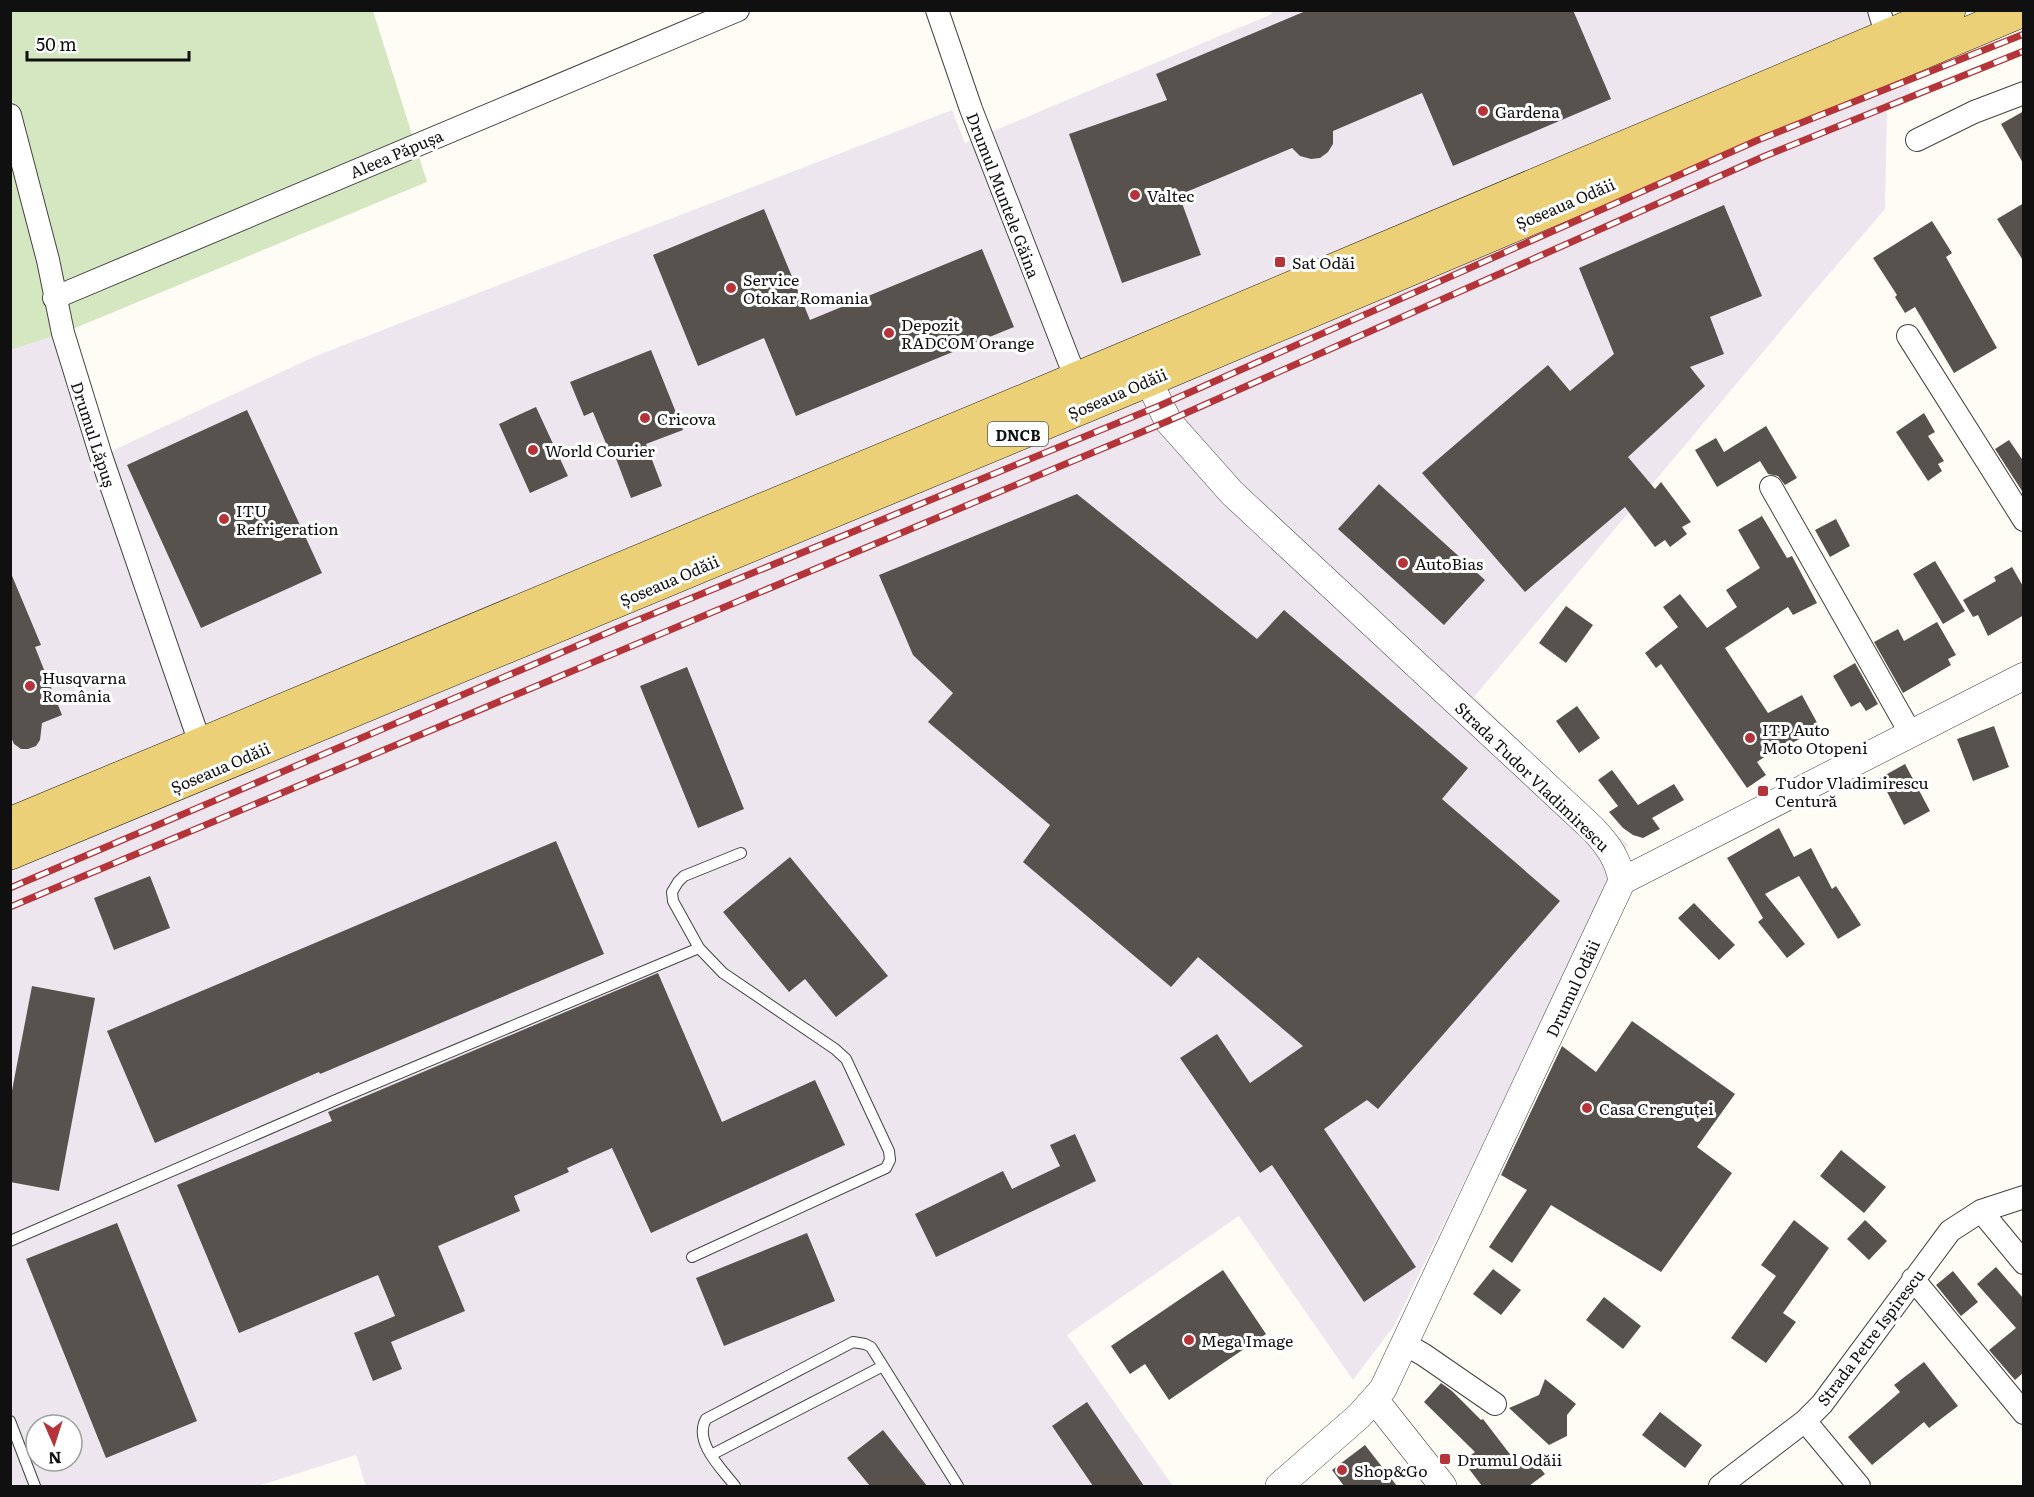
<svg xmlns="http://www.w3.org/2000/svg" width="2034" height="1497" font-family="Literata,serif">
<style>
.industrial{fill:#ede6ee;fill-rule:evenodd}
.green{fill:#d4e7c0}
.building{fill:#58524e}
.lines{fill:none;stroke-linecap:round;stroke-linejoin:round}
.service-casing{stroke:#434343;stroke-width:12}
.minor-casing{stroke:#434343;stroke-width:24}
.tertiary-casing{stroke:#434343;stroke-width:28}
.primary-casing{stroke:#212121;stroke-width:34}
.service{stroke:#fff;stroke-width:10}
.minor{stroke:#fff;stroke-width:22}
.tertiary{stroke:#fff;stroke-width:27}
.primary{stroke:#ecd077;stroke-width:33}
.rail-casing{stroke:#b5343a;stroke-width:7}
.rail{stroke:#fff;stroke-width:4.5;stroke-dasharray:14;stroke-linecap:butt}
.poi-dot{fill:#b5343a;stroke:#fff;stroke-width:2}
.labels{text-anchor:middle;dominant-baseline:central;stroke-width:6;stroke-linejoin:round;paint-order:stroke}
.shield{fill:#fff;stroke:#585858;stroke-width:1.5}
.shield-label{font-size:15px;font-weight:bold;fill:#101010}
.poi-label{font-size:16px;fill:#101010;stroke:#fff;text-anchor:start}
.street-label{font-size:16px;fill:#101010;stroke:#fff}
</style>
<rect width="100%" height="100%" fill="#fefcf5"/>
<path class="industrial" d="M1271 11H1886L1912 97 1887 108 1885 209 1804 303 1474 697 1628 845 1394 1326 1353 1380 1239 1216 1067 1335 1173 1486H366L356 1455 258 1486H11V350L63 333 101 456 318 355 952 110 965 143 1272 14ZM36 1425H72V1461H36Z"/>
<path class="green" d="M11 11H373L427 182 63 333 11 350Z"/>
<path class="building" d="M1308 10H1573L1611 99 1453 166 1422 93 1333 131V144L1328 152 1320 158 1311 159 1300 156 1292 148 1179 195 1201 255 1122 283 1069 134 1167 100 1156 74Z
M2024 111V165L2001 124Z
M2024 203V262L1997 219Z
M1724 205 1762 296 1710 317 1724 354 1690 367 1705 386 1628 457 1655 489 1661 482 1691 522 1682 527 1687 534 1670 547 1665 540 1655 547 1625 507 1525 592 1422 473 1548 365 1570 391 1614 354 1579 268Z
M764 209 810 320 982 249 1014 327 796 416 764 338 698 366 653 255Z
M1932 221 1952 253 1946 257 1997 348 1954 373 1915 307 1905 313 1895 297 1897 295 1873 258Z
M651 350 683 430 646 444 662 486 631 498 615 456 612 458 593 412 584 416 570 382Z
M536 407 568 476 530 493 499 424Z
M247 410 322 573 201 628 127 465Z
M1924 413 1935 432 1928 436 1944 461 1938 464 1942 471 1928 481 1896 432Z
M1766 426 1797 478 1785 485 1778 476 1768 474 1760 461 1717 487 1695 450 1716 438 1724 452Z
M2009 440 2024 462V494L1995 449Z
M1379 484 1485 580 1444 625 1338 529Z
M1077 494 1257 639 1284 610 1468 768 1442 799 1560 901 1378 1109 1367 1100 1324 1129 1416 1267 1364 1302 1272 1165 1260 1173 1180 1058 1217 1034 1250 1083 1303 1046 1198 957 1171 987 1023 862 1050 825 928 722 953 693 913 655 879 575Z
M1762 516 1787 558 1792 556 1817 603 1793 615 1788 607 1725 648 1768 713 1802 695 1820 728 1790 744 1788 741 1757 762 1766 775 1747 788 1661 664 1656 668 1645 653 1678 627 1663 607 1680 594 1707 628 1737 607 1726 590 1760 568 1738 530Z
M1836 519 1850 546 1830 557 1815 530Z
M1935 561 1965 611 1943 624 1913 574Z
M2012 567 2024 588V615L1988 636 1978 615 1973 617 1963 600 1996 581 1994 577Z
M10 571 41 645 35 647 62 715 42 723 40 740 36 746 28 749H21L14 744 10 735Z
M1566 606 1593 625 1566 663 1539 643Z
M1937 622 1956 655 1948 659 1951 665 1903 693 1874 642 1898 629 1904 641Z
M1855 663 1878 704 1866 711 1860 702 1851 707 1833 676Z
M687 667 744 809 698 828 640 686Z
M1577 706 1600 738 1579 753 1556 721Z
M1994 726 2009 767 1973 781 1957 739Z
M1905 764 1930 811 1904 825 1880 778Z
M1612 770 1638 805 1674 784 1684 800 1652 818 1660 829 1643 838 1633 835 1623 828 1609 812 1618 806 1598 780Z
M1779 828 1794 857 1811 848 1832 889 1836 886 1861 925 1838 939 1799 876 1765 894 1805 944 1787 958 1758 922 1763 918 1727 858Z
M556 841 604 954 320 1074 319 1072 155 1143 107 1031Z
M790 857 888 976 836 1017 805 979 789 992 723 912Z
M150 876 170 928 114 950 94 898Z
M1694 903 1735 945 1719 960 1678 918Z
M658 973 722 1122 815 1080 845 1145 651 1233 612 1148 567 1168 569 1172 514 1196 520 1211 438 1246 465 1311 391 1342 402 1369 373 1381 354 1333 395 1316 378 1275 239 1333 177 1185 332 1121 328 1112Z
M32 986 95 998 59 1191 10 1182V1101Z
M1632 1021 1735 1094 1697 1147 1732 1173 1661 1272 1551 1205 1512 1263 1489 1247 1527 1190 1501 1175 1562 1046 1596 1072Z
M1075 1134 1096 1181 936 1257 915 1214 1003 1171 1012 1189 1060 1166 1050 1145Z
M1841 1150 1886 1187 1864 1213 1820 1176Z
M1794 1220 1829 1248 1783 1313 1796 1322 1766 1363 1731 1338 1776 1276 1761 1265Z
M1865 1220 1887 1241 1869 1260 1847 1239Z
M117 1223 197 1421 106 1458 26 1259Z
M807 1233 835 1301 724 1346 696 1278Z
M1996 1267 2024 1299 2023 1373 2015 1380 1989 1350 2016 1328 1977 1284Z
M1493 1269 1521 1290 1501 1315 1473 1294Z
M1223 1270 1266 1334 1169 1400 1145 1364 1130 1374 1111 1346Z
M1953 1271 1978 1302 1961 1316 1936 1285Z
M1604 1297 1641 1326 1623 1349 1586 1320Z
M1924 1362 1958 1406 1929 1428 1924 1422 1872 1465 1848 1437 1900 1392 1894 1385Z
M1545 1379 1576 1404 1567 1415V1436L1549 1445 1509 1408 1539 1395Z
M1441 1383 1452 1391 1481 1420 1483 1419 1519 1466 1531 1457 1545 1474 1529 1486H1482L1463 1461 1475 1452 1424 1402Z
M1087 1402 1144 1486H1093L1052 1426Z
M1660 1412 1702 1445 1685 1468 1642 1435Z
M883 1430 927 1486H870L847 1458Z
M1365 1445 1397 1486H1344L1332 1470Z"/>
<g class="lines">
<g class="service-casing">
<path id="service" d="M10 1241 338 1099 699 948
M692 1257 886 1168 890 1160 889 1151 846 1059 835 1049 723 973 699 948 673 901 672 892 678 882 684 876 741 853
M10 1421 35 1486
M711 1455 883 1366
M735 1486C722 1469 693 1442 706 1419L853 1342 865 1344 871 1347 958 1486"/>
</g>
<g class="minor-casing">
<path id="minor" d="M937 10 971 109 1076 379
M1879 10 1887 37
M10 115 48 260 63 333 101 456 201 746
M1917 140 1974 112 2024 93
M54 298 738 10
M1908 336 2024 520
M1771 487 1911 734
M1981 1211 2024 1263
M1913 1279 2024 1413
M1405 1344 1424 1355 1495 1404
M1805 1421 1859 1486
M1720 1486 1805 1421 1822 1404 1950 1231 1981 1211 2024 1197"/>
</g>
<g class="tertiary-casing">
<path id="tertiary" d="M1148 380 1168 421 1232 493 1593 829C1608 845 1618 859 1622 881
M1622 881 2024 676
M1375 1400 1443 1486
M1279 1486 1359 1416 1383 1389 1622 881"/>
</g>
<g class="primary-casing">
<path id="primary" d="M10 824 1076 379 1949 10
M10 853 1148 380 2023 10"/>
</g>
<use href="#service" class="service"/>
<use href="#minor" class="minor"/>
<use href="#tertiary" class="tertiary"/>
<use href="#primary" class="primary"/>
<g class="rail-casing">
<path id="rail" d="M10 888 626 625 1159 406 1758 140 2024 34
M10 907 1168 421 1765 156 2024 51"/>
</g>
<use href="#rail" class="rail"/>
</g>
<g class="poi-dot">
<circle cx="1483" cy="111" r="6"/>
<circle cx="1135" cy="195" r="6"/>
<rect x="1274" y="256" width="12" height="12" rx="3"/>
<circle cx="731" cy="288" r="6"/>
<circle cx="889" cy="333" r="6"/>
<circle cx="645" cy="418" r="6"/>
<circle cx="533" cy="450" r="6"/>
<circle cx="224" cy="519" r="6"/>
<circle cx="1403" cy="563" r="6"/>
<circle cx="30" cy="686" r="6"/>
<circle cx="1750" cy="738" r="6"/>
<rect x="1757" y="785" width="12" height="12" rx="3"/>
<circle cx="1587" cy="1108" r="6"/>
<circle cx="1189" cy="1340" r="6"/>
<rect x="1439" y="1453" width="12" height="12" rx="3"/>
<circle cx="1342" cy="1470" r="6"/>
</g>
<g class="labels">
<rect class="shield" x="988" y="422" width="60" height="24" rx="4.5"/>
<g class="shield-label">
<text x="1018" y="434">DNCB</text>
</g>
<g class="poi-label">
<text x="1495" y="111">Gardena</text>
<text x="1147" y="195">Valtec</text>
<text x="1292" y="262">Sat Odăi</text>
<text x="743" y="279">Service<tspan x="743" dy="18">Otokar Romania</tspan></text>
<text x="901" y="324">Depozit<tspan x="901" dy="18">RADCOM Orange</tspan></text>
<text x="657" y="418">Cricova</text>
<text x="545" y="450">World Courier</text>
<text x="236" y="510">ITU<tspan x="236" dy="18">Refrigeration</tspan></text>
<text x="1415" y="563">AutoBias</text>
<text x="42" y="677">Husqvarna<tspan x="42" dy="18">România</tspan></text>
<text x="1762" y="729">ITP Auto<tspan x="1762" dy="18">Moto Otopeni</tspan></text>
<text x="1775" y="782">Tudor Vladimirescu<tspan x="1775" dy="18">Centură</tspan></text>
<text x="1599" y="1108">Casa Crenguței</text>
<text x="1201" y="1340">Mega Image</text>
<text x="1457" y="1459">Drumul Odăii</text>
<text x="1354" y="1470">Shop&amp;Go</text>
</g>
<g class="street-label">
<text transform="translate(396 153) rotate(-23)">Aleea Păpușa</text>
<text transform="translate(1004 195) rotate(69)">Drumul Muntele Găina</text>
<text transform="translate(1565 203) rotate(-23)">Șoseaua Odăii</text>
<text transform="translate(1117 393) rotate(-23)">Șoseaua Odăii</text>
<text transform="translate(94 434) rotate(72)">Drumul Lăpuș</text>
<text transform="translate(669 580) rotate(-23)">Șoseaua Odăii</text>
<text transform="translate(220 767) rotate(-23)">Șoseaua Odăii</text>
<text transform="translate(1533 776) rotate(44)">Strada Tudor Vladimirescu</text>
<text transform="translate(1572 988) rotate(-65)">Drumul Odăii</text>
<text transform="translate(1870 1337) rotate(-53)">Strada Petre Ispirescu</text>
</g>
</g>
<rect width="2034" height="1497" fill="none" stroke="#101010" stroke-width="24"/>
<g transform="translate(54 1443) rotate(177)"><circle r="28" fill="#ffffff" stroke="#9f9f9f" stroke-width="1.5"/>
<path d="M0-4.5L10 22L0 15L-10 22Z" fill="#b5343a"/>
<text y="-9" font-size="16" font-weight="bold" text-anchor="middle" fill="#101010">N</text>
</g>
<path d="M27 51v9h162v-9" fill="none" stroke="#101010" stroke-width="3"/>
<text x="36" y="51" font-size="18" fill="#101010" stroke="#ffffff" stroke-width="4.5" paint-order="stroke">50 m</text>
</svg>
